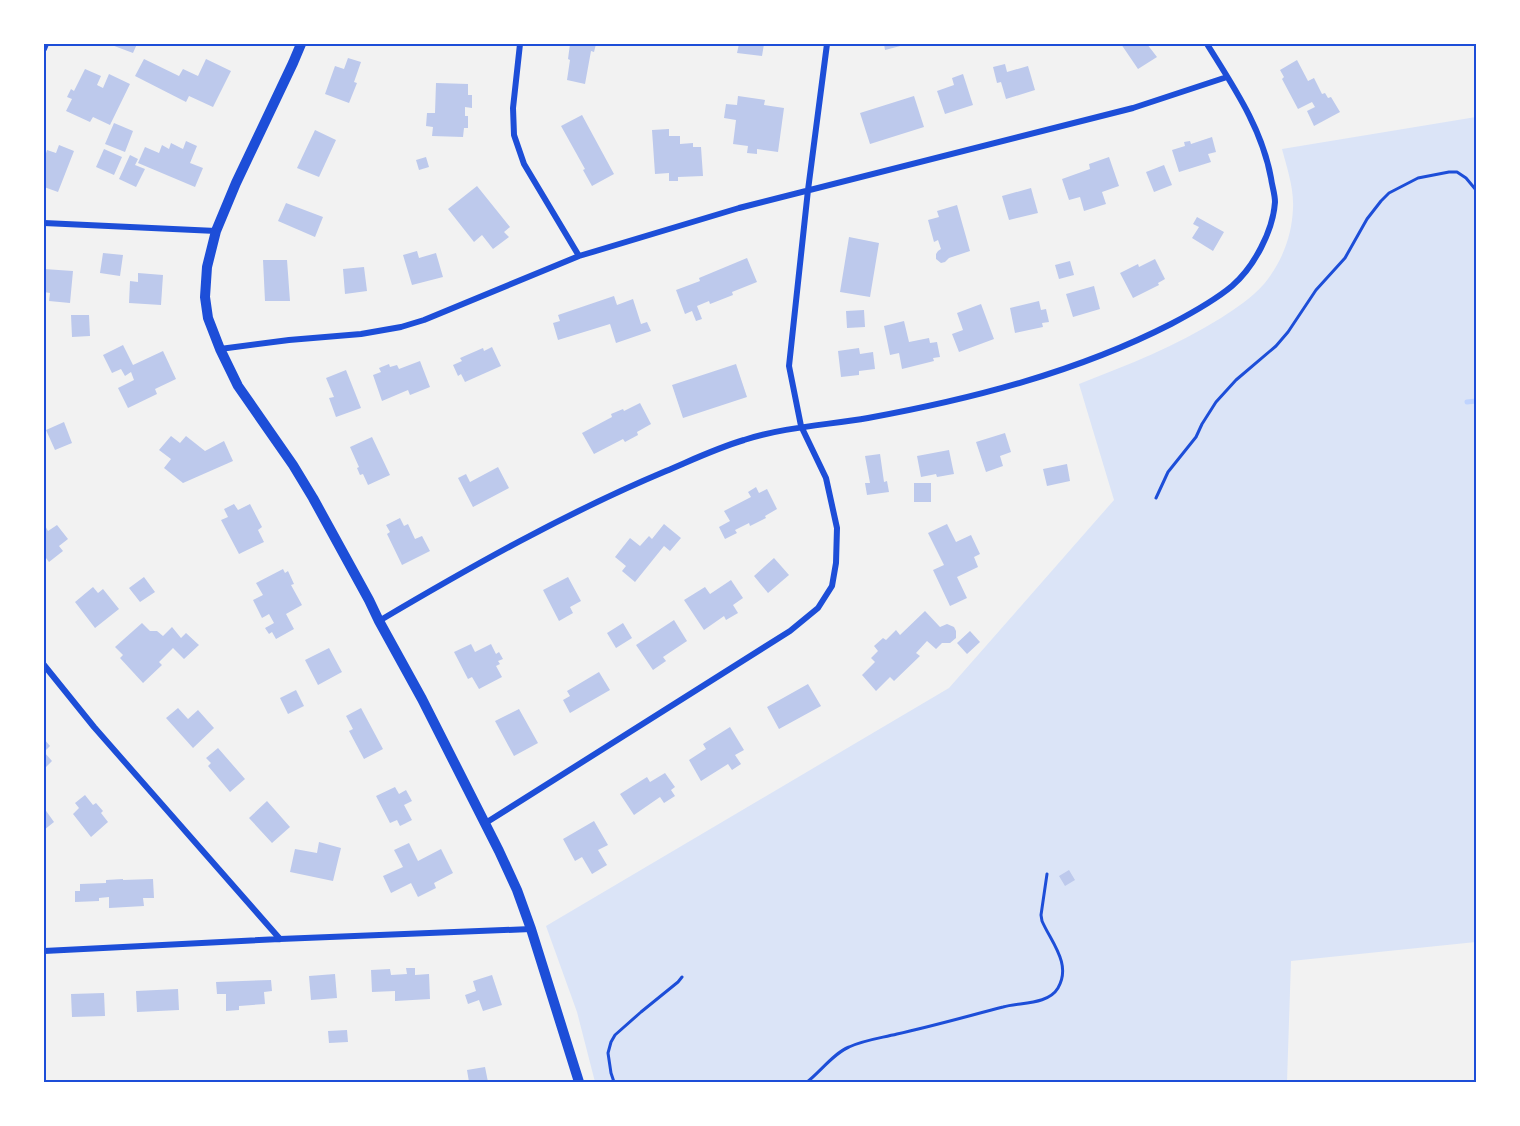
<svg xmlns="http://www.w3.org/2000/svg" width="1520" height="1126" font-family="Montserrat,sans-serif">
<style>
.green{fill:#dbe4f7}
.lines{fill:none;stroke-linecap:round;stroke-linejoin:round}
.stream{stroke:#bfd3fe;stroke-width:5}
.building{fill:#bdc9ec}
.path{stroke:#1d4ed8;stroke-width:3}
.minor{stroke:#1d4ed8;stroke-width:6}
.secondary{stroke:#1d4ed8;stroke-width:10}
.neatline{fill:none;stroke:#1d4ed8;stroke-width:2}
</style>
<rect width="100%" height="100%" fill="#f2f2f2"/>
<path class="green" d="M1476 117V942L1291 961 1287 1082H595L577 1012 546 926 949 688 1114 500 1079 384C1128 365 1176 346 1221 318 1236 308 1252 298 1264 284 1282 262 1292 236 1293 208 1294 188 1287 168 1282 149Z"/>
<g class="lines">
<path class="stream" d="M1467 402 1476 401"/>
</g>
<path class="building" d="M109 44H137L133 53Z
M570 44H596L594 52 591 51 585 84 567 80 570 60 568 59Z
M739 44H764L762 56 737 53Z
M884 44H908L885 50Z
M1121 44H1147L1157 57 1138 69Z
M348 58 361 62 354 82 357 83 349 103 325 94 335 66 344 69Z
M144 59 179 76 183 69 198 76 206 59 231 71 213 107 189 96 186 102 135 76Z
M1297 60 1308 81 1314 78 1322 94 1325 93 1328 98 1331 97 1340 112 1314 126 1307 111 1315 107 1312 102 1298 109 1282 79 1284 77 1280 70Z
M1005 64 1007 72 1028 66 1035 90 1006 99 1001 82 997 83 993 67Z
M85 69 101 76 97 85 103 88 109 74 130 84 110 125 93 117 90 122 66 111 72 99 67 97 71 89 74 91Z
M963 74 973 105 945 114 937 91 954 85 952 78Z
M436 83 468 84V95H472V108L465 107V116H468V128H464L463 137 432 136 433 127 426 126 427 113H435Z
M738 96 765 100 764 105 784 108 778 152 757 149V154L747 153 748 146 733 144 736 120 724 118 726 104 737 105Z
M914 96 924 127 870 144 860 113Z
M582 115 614 174 592 186 583 170 585 169 561 126Z
M114 123 133 131 125 152 105 144Z
M669 129V136H680V144L693 143V147H701L703 176 678 177V181H669V173L655 174 652 130Z
M315 130 336 140 319 177 297 168Z
M1212 137 1216 152 1208 154 1211 162 1179 172 1172 150 1185 146 1184 142 1190 141 1191 144Z
M186 141 197 146 190 163 203 168 195 187 138 163 145 147 159 153 162 145 169 149 171 143 183 149Z
M59 145 74 151 58 192 44 187V160L47 150 56 153Z
M104 149 122 157 114 175 96 167Z
M130 155 138 159 135 165 145 169 136 187 119 179Z
M426 157 429 167 419 170 416 160Z
M1109 157 1119 186 1102 192 1106 204 1084 211 1080 197 1069 200 1062 179 1090 169 1089 164Z
M1164 165 1172 185 1154 192 1146 172Z
M477 186 510 227 504 232 509 237 493 249 482 235 474 242 448 209Z
M1031 188 1038 213 1009 220 1002 196Z
M286 203 323 217 315 237 278 221Z
M957 205 970 251 949 258 945 262 941 263 936 259V254L938 251 941 249 938 240 934 242 928 220 939 217 937 211Z
M1197 217 1224 232 1213 251 1192 238 1199 227 1193 224Z
M849 237 879 243 870 297 840 292Z
M417 251 419 258 436 253 443 277 412 285 403 255Z
M103 253 123 255 120 276 100 273Z
M747 258 757 282 732 292 733 295 710 304 709 301 697 306 702 319 696 321 692 311 685 314 676 290 700 281 699 278Z
M1155 259 1165 279 1158 283 1159 285 1133 298 1120 273 1138 264 1139 267Z
M263 260H287L290 301H265Z
M1070 261 1074 275 1059 279 1055 265Z
M364 267 367 291 345 294 343 269Z
M44 269 73 271 70 303 49 301 50 293 44 292Z
M138 273 163 275 161 305 129 303 130 281 138 282Z
M1094 286 1100 309 1073 317 1066 294Z
M614 296 617 305 633 299 641 324 647 322 651 331 616 343 610 324 558 340 553 323 560 321 558 315Z
M1039 301 1041 310 1046 309 1049 322 1042 323 1043 327 1015 333 1010 308Z
M981 304 994 339 959 352 952 334 963 330 957 313Z
M864 310 865 327 847 328 846 311Z
M71 315H89L90 336 72 337Z
M904 321 909 342 929 338 930 343 937 342 940 357 933 358 934 361 902 369 899 353 890 355 884 326Z
M123 345 133 365 163 351 176 379 155 389 157 394 128 408 118 388 134 380 131 372 125 376 121 369 112 373 103 355Z
M492 347 501 366 465 382 461 374 458 376 453 365 462 361 460 358 483 348 484 351Z
M859 348 860 354 873 352 875 369 859 371V375L841 377 838 351Z
M420 361 430 387 410 395 408 390 382 401 373 375 381 372 379 368 389 364 390 367 397 365 399 369Z
M736 364 747 397 683 418 672 385Z
M346 370 361 408 336 417 329 398 334 397 326 378Z
M640 403 651 424 637 432 638 435 625 442 623 439 594 454 582 433 612 417 611 414 623 409 624 411Z
M64 422 72 443 55 450 46 430Z
M1005 433 1011 452 1000 456 1003 466 986 472 976 442Z
M171 436 180 443 186 436 205 451 224 441 233 461 183 483 164 468 171 459 159 450Z
M372 437 390 475 368 485 363 474 360 475 357 468 359 467 350 447Z
M949 450 954 474 937 477 936 474 921 477 917 456Z
M880 454 884 482 887 481 889 492 867 495 865 483H870L865 456Z
M1067 464 1070 481 1047 486 1043 469Z
M498 467 509 488 473 507 458 478 466 474 470 482Z
M914 483H931V502H914Z
M756 487 759 493 767 489 777 509 765 516 766 518 750 526 749 523 735 530 737 533 725 539 719 527 730 521 724 511 751 497 748 492Z
M234 504 238 510 250 504 262 527 258 530 264 542 239 554 221 520 228 517 224 509Z
M400 518 404 526 408 524 415 539 422 536 430 551 402 565 387 534 390 532 386 525Z
M44 524 48 531 57 525 68 539 59 546 63 551 49 562 46 558 44 559Z
M664 524 681 538 670 551 664 546 635 582 622 571 626 566 615 557 630 538 640 546 649 536 652 539Z
M947 524 956 542 971 535 980 554 974 557 978 567 957 577 967 598 950 606 933 570 944 565 928 533Z
M774 558 789 575 768 593 754 576Z
M283 569 285 573 288 571 294 584 291 585 302 605 286 614 294 629 276 639 272 632 269 634 265 628 274 623 269 614 262 618 253 600 263 595 256 583Z
M144 577 155 592 140 602 129 588Z
M568 577 581 601 570 607 573 613 559 621 543 590Z
M731 580 743 598 733 605 738 613 726 620 724 616 704 630 684 600 705 587 710 594Z
M93 587 98 593 103 589 119 609 95 628 75 602Z
M925 611 940 627 947 624 954 627 956 631V638L950 643H942L936 649 927 641 916 653 920 656 894 681 890 677 876 691 862 675 875 662 871 658 878 651 874 646 883 638 886 640 896 630 900 635Z
M674 620 687 641 663 657 666 661 653 670 636 645Z
M142 623 150 631H157L163 636 172 627 181 638 186 633 199 645 184 659 173 648 159 662 162 665 143 683 120 658 123 655 115 647Z
M623 623 632 638 616 648 607 633Z
M970 631 980 642 967 654 957 643Z
M471 644 475 652 491 644 496 654 499 652 503 659 498 661 500 664 496 666 502 677 479 689 472 677 468 679 454 652Z
M329 648 342 672 318 685 305 660Z
M599 672 610 690 570 713 563 700 570 696 567 691Z
M808 684 821 706 779 729 767 707Z
M296 690 304 706 288 714 280 698Z
M178 708 188 719 198 710 214 728 193 748 166 718Z
M361 708 383 749 364 759 349 731 353 729 346 716Z
M519 709 538 743 514 756 495 721Z
M730 727 744 750 735 755 741 764 732 770 728 764 701 781 689 760 706 749 703 744Z
M44 739 50 746 44 752 52 761 44 769Z
M218 748 245 779 230 792 208 766 211 763 206 758Z
M665 773 675 787 671 790 675 796 664 803 660 797 634 815 620 794 647 777 650 782Z
M395 787 399 794 406 790 412 801 404 805 412 820 400 826 397 820 390 823 376 796Z
M85 795 93 805 96 803 103 811 101 813 108 822 91 837 73 814 79 808 75 803Z
M267 801 290 827 272 843 249 818Z
M44 808 54 822 44 830Z
M594 821 608 845 598 850 607 865 592 874 582 857 575 861 563 839Z
M319 842 341 848 333 881 290 872 295 849 317 853Z
M409 843 418 861 441 849 453 873 434 883 436 888 418 897 411 883 391 893 383 876 403 867 394 850Z
M1069 870 1075 880 1065 886 1059 876Z
M123 879V880L153 879 154 898H143L144 906 109 908V897L99 898V901L75 902V891H80V884L106 883V880Z
M406 968H415V975L429 974 430 999 395 1001V991L372 992 371 970 390 969 391 975 407 974Z
M335 974 337 998 311 1000 309 976Z
M492 975 502 1005 483 1011 479 1000 468 1004 465 995 476 991 473 981Z
M271 980 272 991 264 992 265 1004 239 1006V1010L226 1011V994H217L216 982Z
M178 989 179 1010 137 1012 136 991Z
M104 993 105 1016 72 1017 71 994Z
M347 1030 348 1042 329 1043 328 1031Z
M485 1067 488 1082H469L467 1070Z"/>
<g class="lines">
<path class="path" d="M1156 498 1168 472 1196 437 1202 424 1216 402 1236 380 1276 346 1288 332 1316 290 1345 258 1367 219 1381 201 1389 193 1418 178 1449 172H1457L1466 178 1476 190
M614 1082 611 1073 608 1053 611 1042 615 1035 641 1012 678 982 682 977
M807 1082C820 1072 834 1053 849 1047 864 1040 881 1038 897 1034 933 1026 968 1016 1003 1007 1020 1002 1048 1005 1058 988 1072 964 1051 942 1042 921L1041 915 1047 874"/>
<path class="minor" d="M520 44 513 108 514 135 524 164 579 256
M44 49 46 44
M44 223 216 231
M220 349 289 340 361 334 401 327 424 320 579 256 739 208 1133 108 1227 77
M379 621C472 566 566 513 666 471 692 460 717 448 744 440 784 427 827 425 868 418 972 399 1077 372 1171 324 1192 313 1214 301 1232 286 1254 267 1273 231 1275 202 1275 194 1272 186 1271 178 1262 128 1233 86 1207 44
M44 665 94 727 280 939
M484 824 790 631 818 608 832 586 836 563 837 528 826 478 801 426 789 366 808 190 827 44
M44 951 280 939 531 929"/>
<path class="secondary" d="M301 44 293 63 236 183 216 231 207 267 205 297 208 318 220 349 238 386 293 465 313 498 369 600 379 621 422 699 499 851 517 890 531 929 579 1082"/>
</g>
<rect width="1520" height="1126" fill="none" stroke="#ffffff" stroke-width="90"/>
<rect x="45" y="45" width="1430" height="1036" class="neatline"/>
</svg>
